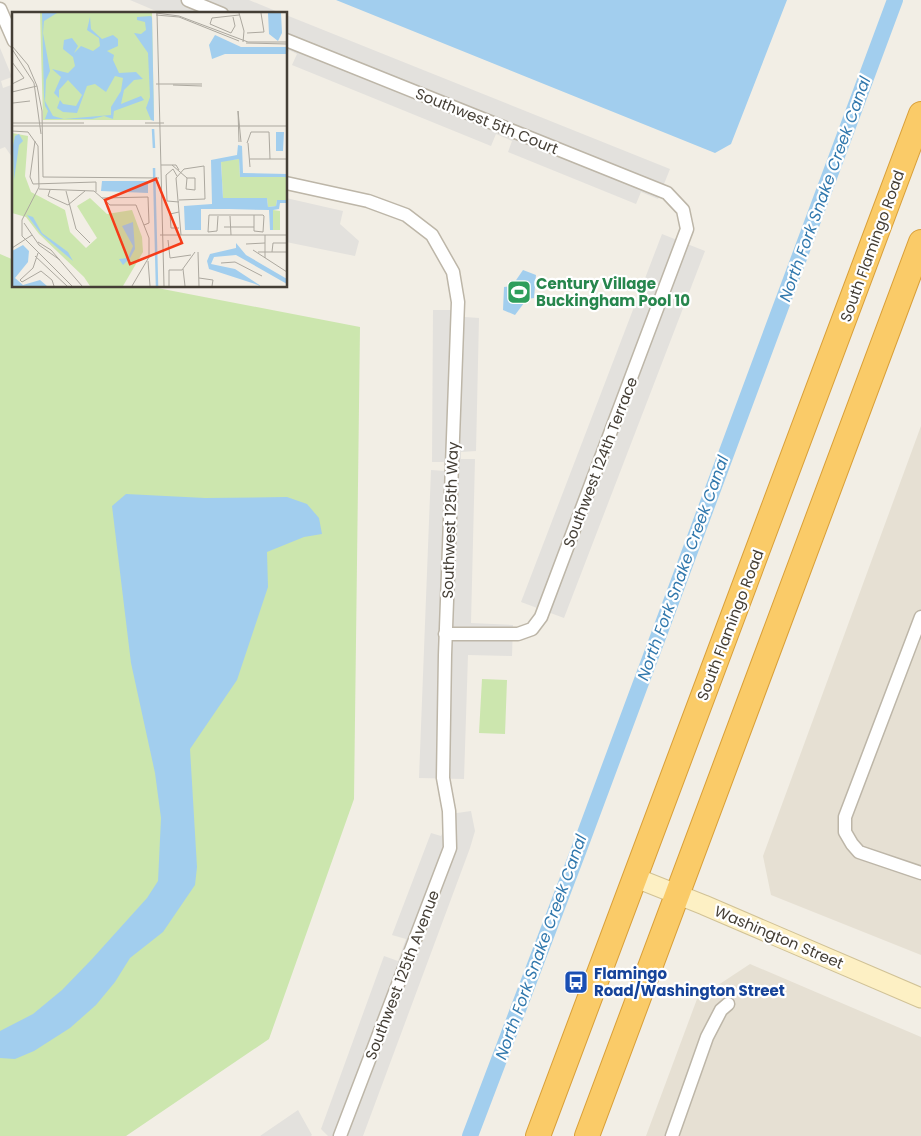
<svg xmlns="http://www.w3.org/2000/svg" width="921" height="1136" font-family="Poppins,sans-serif">
<style>
.residential{fill:#e6e0d3}
.green{fill:#cce6ae}
.parking{fill:#e3e1dd}
.water{fill:#a2ceee}
.lines{fill:none;stroke-linecap:round;stroke-linejoin:round}
.canal{stroke:#a2ceee;stroke-width:16}
.street-casing{stroke:#bdb6a8;stroke-width:15}
.secondary-casing{stroke:#d1c296;stroke-width:21}
.highway-casing{stroke:#d99f38;stroke-width:26}
.street{stroke:#fff;stroke-width:12}
.secondary{stroke:#fdf0c4;stroke-width:19}
.highway{stroke:#facb68;stroke-width:24}
.labels{text-anchor:middle;dominant-baseline:central;stroke-width:4.5;stroke-linejoin:round;paint-order:stroke}
.street-label{font-size:15px;fill:#443e35;stroke:#fff}
.leisure-label{font-size:15px;font-weight:bold;fill:#27864d;stroke:#fff;text-anchor:start}
.transit-label{font-size:15px;font-weight:bold;fill:#164399;stroke:#fff;text-anchor:start}
.water-label{font-size:16px;font-style:italic;fill:#3178ad;stroke:#fff}
.inset-river{fill:none;stroke:#a2ceee;stroke-width:2.5}
.inset-road{fill:none;stroke:#aca89f;stroke-width:1}
.view{fill:#f53c19;fill-opacity:0.15;stroke:#f53c19;stroke-width:2.5}
.inset-edge{fill:none;stroke:#443e35;stroke-width:2.5}
</style>
<rect width="100%" height="100%" fill="#f2eee5"/>
<path class="residential" d="M921 426V955L771 895 763 856Z
M750 964 921 1037V1136H646L697 999Z"/>
<path class="green" d="M0 254 14 260V286H147L360 327 354 799 269 1039 126 1136H0Z
M482 679 507 680 505 734 479 733Z"/>
<path class="parking" d="M130 0H249L283 14H163Z
M286 15 670 169 658 199 641 192 636 204 508 152 512 141 503 137 496 134 491 146 292 65 297 54 289 50 286 58Z
M0 48 12 77 1 81 3 88 14 84V160L5 147 0 149Z
M286 198 343 211 340 224 359 241 355 256 286 242Z
M662 234 705 251 564 618 521 602Z
M433 310H450L465 317 479 318 476 451 461 452V459H475L471 623 513 625 512 656 468 655 464 779 419 778 431 470 445 471 444 462H432Z
M471 811 475 831 470 848 363 1136H328L321 1129 384 956 398 961 406 939 392 935 431 833 441 836 443 832V815Z
M298 1110 312 1135 311 1136H260Z"/>
<path class="water" d="M336 0H787L731 144 715 153Z
M523 270 536 275 534 298 527 299 515 315 503 310 504 287 512 286Z
M126 494 205 498 287 497 307 504 319 518 322 534 304 537 267 552 268 587 237 680 190 749 197 867 195 885 163 932 130 958 115 982 96 1005 70 1028 34 1051 15 1059 0 1058V1031L33 1014 62 990 92 959 147 898 158 881 161 818 155 773 131 663 112 506Z"/>
<g class="lines">
<path class="canal" d="M470 1136 578 852 895 0"/>
<g class="street-casing">
<path id="street" d="M188 0 222 14
M0 9 14 41
M286 40 667 193 683 210 687 229 541 617 532 629 518 634H445
M286 183 368 201 406 215 432 235 453 272 458 302 445 655 443 778 449 811 450 848 340 1136
M921 617 845 817V832L852 844 859 852 921 873
M672 1136 707 1037 721 1010 728 1004"/>
</g>
<g class="secondary-casing">
<path id="secondary" d="M636 878 704 905 921 998"/>
</g>
<g class="highway-casing">
<path id="highway" d="M538 1136 921 114
M587 1136 921 242"/>
</g>
<use href="#street" class="street"/>
<use href="#secondary" class="secondary"/>
<use href="#highway" class="highway"/>
</g>
<defs>
<g id="stadium-square" transform="scale(1.25)"><rect x="-9" y="-9" width="18" height="18" rx="4" fill="#2e9e5b" stroke="#fff"/><path d="M0-5a6.5 5 0 1 0 0 10a6.5 5 0 1 0 0-10ZM-3.5-1.8h7v3.6h-7Z" fill="#fff"/></g>
<g id="bus-square" transform="scale(1.25)"><rect x="-9" y="-9" width="18" height="18" rx="4" fill="#1a4fb4" stroke="#fff"/><path d="M-5-6H5V4H4V6H2V4H-2V6H-4V4H-5ZM-3.5-4V0h7V-4ZM-3.5 1.2v1.5H-2V1.2ZM2 1.2v1.5H3.5V1.2Z" fill="#fff"/></g>
</defs>
<g fill-rule="evenodd">
<use href="#stadium-square" x="519" y="292"/>
<use href="#bus-square" x="576" y="982"/>
</g>
<g class="labels">
<g class="street-label">
<text transform="translate(487 121) rotate(22)">Southwest 5th Court</text>
<text transform="translate(872 246) rotate(-70)">South Flamingo Road</text>
<text transform="translate(600 462) rotate(-69)">Southwest 124th Terrace</text>
<text transform="translate(450 520) rotate(-88)">Southwest 125th Way</text>
<text transform="translate(730 625) rotate(-69)">South Flamingo Road</text>
<text transform="translate(779 937) rotate(23)">Washington Street</text>
<text transform="translate(402 975) rotate(-69)">Southwest 125th Avenue</text>
</g>
<g class="leisure-label">
<text x="536" y="283">Century Village<tspan x="536" dy="17">Buckingham Pool 10</tspan></text>
</g>
<g class="transit-label">
<text x="594" y="973">Flamingo<tspan x="594" dy="17">Road/Washington Street</tspan></text>
</g>
<g class="water-label">
<text transform="translate(825 189) rotate(-70)">North Fork Snake Creek Canal</text>
<text transform="translate(683 568) rotate(-70)">North Fork Snake Creek Canal</text>
<text transform="translate(541 947) rotate(-70)">North Fork Snake Creek Canal</text>
</g>
</g>
<g transform="translate(12 12)">
<rect width="275" height="275" fill="#f2eee5"/>
<path d="M28 1H140L142 108H31ZM0 121 16 124 13 164 19 180 53 198 58 220 74 236 85 226 65 194 78 186 95 202 120 198 130 225 131 240 111 274H78L72 265 27 222 14 205 0 201ZM227 147 228 165H275V188H265L264 194 256 195 255 186H211L209 149ZM261 198 268 199V218H261Z" fill="#cce6ae"/>
<path d="M30 1H45L32 9 31 21 38 59 34 68 33 89 41 104 52 107 99 103V95L109 79 111 66 103 64 94 80 83 72 75 74 65 101 51 100 45 96 48 88 51 92 64 94 70 83 56 68 47 78V86L42 81 49 65 40 57 56 61 63 54 61 45 51 37 52 28 60 26 66 34 62 41 69 34 81 39 88 34 87 26 75 18 78 5 79 17 90 27 101 23 106 27V34L95 39 102 43 101 48 107 61 124 60 131 67 122 68 112 78 109 92 129 84 132 88 102 99 101 107 92 104 80 107H33L36 99 33 94 32 84ZM256 1H269L270 21 266 29 257 22ZM139 4 140 6 142 109 139 108 134 96 138 85 136 41 122 21 129 22 134 18 133 10 125 8V5ZM203 23 229 35H275V42H213L200 47 197 33ZM264 120H272L271 139H264ZM7 122 11 129 7 133 2 168 1 134 3 124ZM226 133 230 134 231 161 275 162V165H228L227 147 209 150 211 186H255L256 195 264 194 265 188H275V191H268L267 197 261 198V218H258L257 198 217 197H189V218H173L172 194 200 192 199 148 225 143ZM136 169V181L89 179 90 169ZM15 203 21 205 30 221 56 240 61 249 29 222ZM121 210 123 237 118 246 111 253 107 247 116 246 121 234 110 214ZM224 231 234 243 275 267V272L224 243 202 245 199 252 223 257 249 274 197 257 195 249 198 242 224 236ZM11 233 17 239 16 250 3 266 11 273 28 268 35 274H0V239Z" fill="#a2ceee"/>
<path class="inset-river" d="M141 117 142 136M142 156 145 274"/>
<path class="inset-road" d="M144 1 167 4 236 30H275M145 1 152 274M227 1 232 19 231 30M144 3 167 5 227 29M221 5 223 14 219 21 198 12 200 6 227 3M235 21 252 20 249 1M234 31 275 32M0 34 16 53 25 74 30 99 31 165M0 37 22 71 29 122M0 50 12 66 0 72M144 72H190M161 73 190 74M0 80 25 74M1 91 18 89M0 111H72M133 111H152M0 114H275M0 119 16 120 26 134 27 175 10 208V224L60 274M23 129 18 165 21 172 84 170V180M227 130 226 99 229 130M235 131 239 120H257L258 147M236 131 238 155M238 147H275M149 153H164L167 158M160 153 175 166 174 177 183 178V166H175M165 164 161 157 154 163 155 189 167 190M31 165 147 166M27 177 82 179 98 193H124L137 226V245L120 274M38 178 36 184 56 193 73 179M54 179 64 217 78 231M90 186 136 185 137 211 132 213M167 188 193 187 192 154 172 157 164 166 169 223M206 204 205 219 196 220 197 203H251L252 204 251 220 242 219V203M218 204 219 223M12 211 27 233 48 248M212 215H242M167 216H159L158 202 167 200M148 223H275M156 228 158 246 179 243M26 230 39 238 70 274M234 232 253 231M0 236 20 223M241 238 275 260M186 240 187 274M246 240H275M260 240 261 231H275M26 241 21 256 8 268 10 270 29 259 40 268 42 274M23 244 55 274M253 246V223M136 249 138 274M209 251 223 250 250 264M171 257 173 274M187 266 201 268 200 274M157 274V258H170L183 240"/>
<path class="view" d="M144 167 170 231 118 252 93 188Z"/>
<rect width="275" height="275" class="inset-edge"/>
</g>
</svg>
